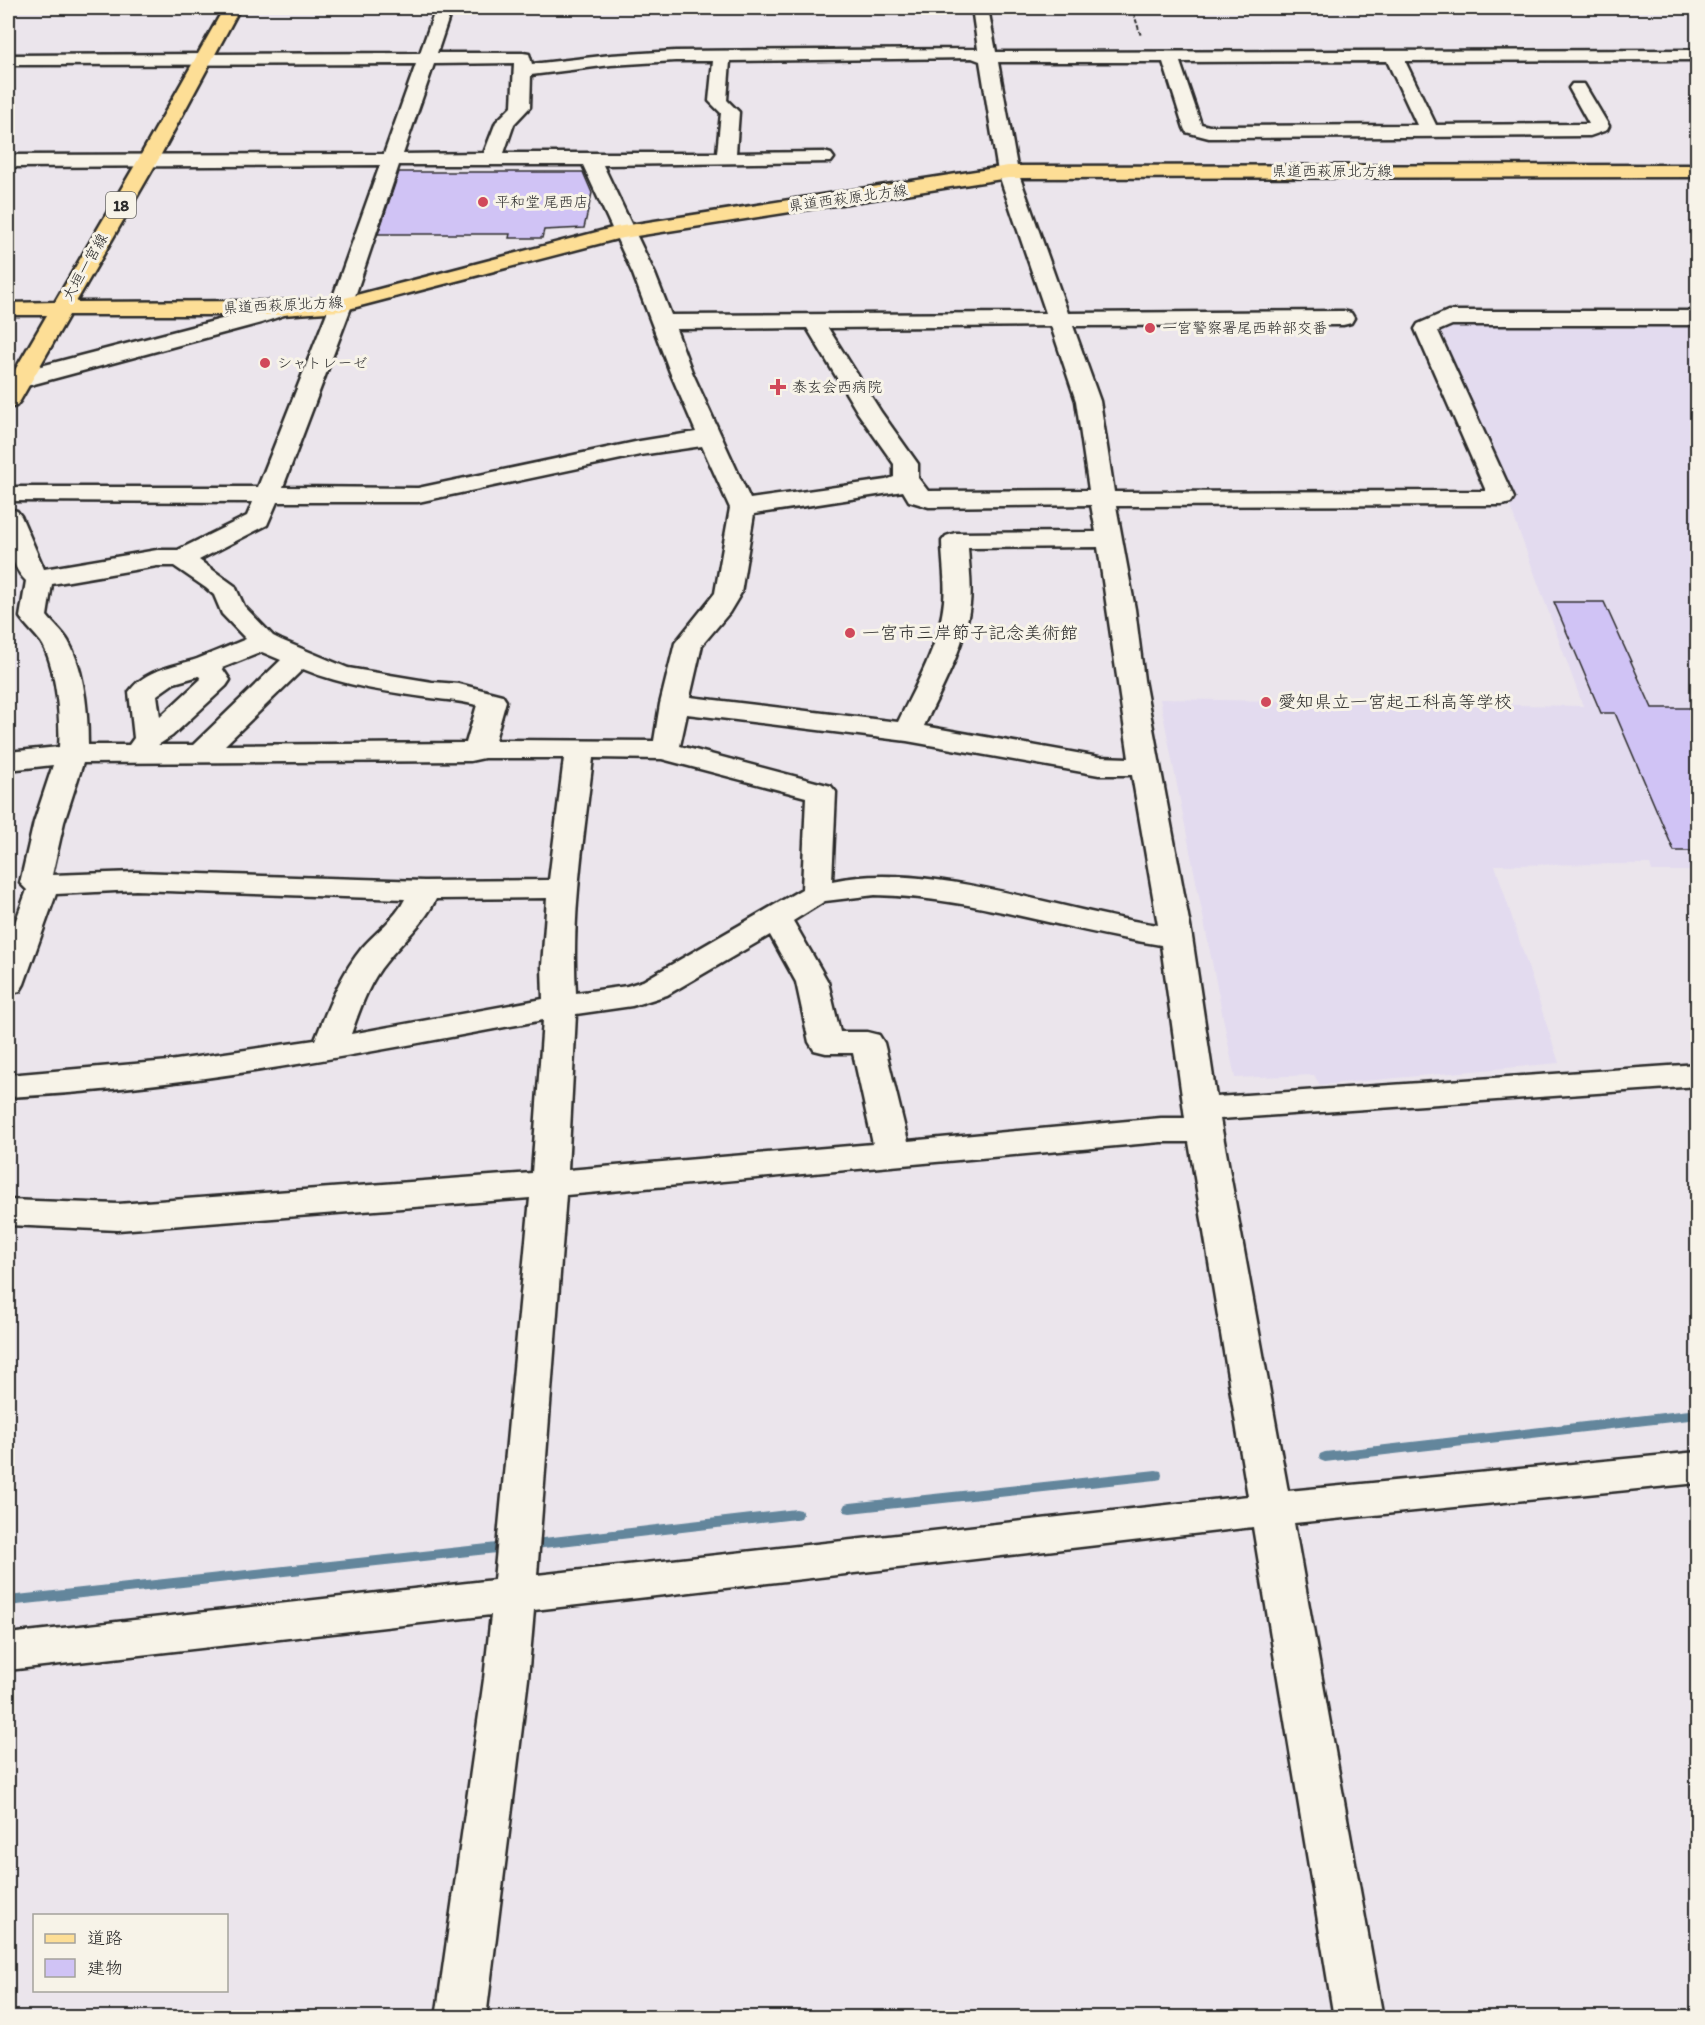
<svg xmlns="http://www.w3.org/2000/svg" width="1705" height="2025" font-family="Itim,'Klee One',sans-serif">
<style>
.built{fill:#e3dbef}
.lines{fill:none;stroke-linecap:round;stroke-linejoin:round}
.stream{fill:#63869c;fill-rule:evenodd}
.building{fill:#d0c3f5;stroke:#2b2b2b;stroke-width:1.5}
.minor-casing{stroke:#2b2b2b;stroke-width:5}
.major-casing{stroke:#2b2b2b;stroke-width:5}
.path{stroke:#2b2b2b;stroke-width:2;stroke-dasharray:4 2;stroke-linecap:butt}
.minor{fill:#f7f3e8;fill-rule:evenodd}
.major{fill:#fdde96;fill-rule:evenodd}
.poi-dot{fill:#d1495b;stroke:#f7f3e8;stroke-width:2}
.labels{text-anchor:middle;dominant-baseline:central;stroke-width:6;stroke-linejoin:round;paint-order:stroke}
.far-street-label{font-size:15px;fill:#2b2b2b;stroke:#f7f3e8}
.far-poi-label{font-size:15px;fill:#2b2b2b;stroke:#f7f3e8;text-anchor:start}
.shield{fill:#f7f3e8;stroke:#686764;stroke-width:1.5}
.shield-label{font-size:16px;font-weight:bold;fill:#2b2b2b}
.poi-label{font-size:18px;fill:#2b2b2b;stroke:#f7f3e8;text-anchor:start}
</style>
<rect width="100%" height="100%" fill="#ebe5ec"/>
<filter id="ink" filterUnits="userSpaceOnUse"><feTurbulence type="fractalNoise" baseFrequency=".0167" numOctaves="2"/><feDisplacementMap in="SourceGraphic" scale="12" xChannelSelector="R" yChannelSelector="G"/><feConvolveMatrix kernelMatrix="1 2 1 2 8 2 1 2 1" color-interpolation-filters="sRGB"/></filter>
<g filter="url(#ink)">
<path class="built" d="M1697 323V871H1652L1650 864 1495 865 1559 1063 1320 1085 1314 1075 1235 1078 1160 699 1583 706 1501 482 1438 332 1456 324Z"/>
<g class="lines">
<path class="stream" d="M1698 1409V1419L1325 1462 1320 1460 1319 1457 1320 1454 1325 1452Z
M1156 1470 1161 1471 1162 1475 1161 1479 1156 1480 850 1513 845 1512 843 1508 845 1504 850 1503Z
M796 1509 801 1510 803 1514 801 1518 796 1519 535 1549 530 1548 528 1544 530 1540 535 1539Z
M497 1543 502 1544 504 1548 502 1552 497 1553 8 1606V1596Z"/>
</g>
<path class="building" d="M399 172H583L592 193 584 228 544 230 542 238H509L510 234H378Z
M1554 602H1604L1652 708H1698V851H1674L1615 713H1601Z"/>
<g class="lines">
<g class="minor-casing">
<path id="minor" d="M436 8H452L437 53H523L529 54 532 64 611 55 675 51 978 49 972 8H988L996 52 1698 50V60L1405 61 1436 125 1587 124H1589L1569 88 1572 84H1584L1609 126 1607 130 1590 136 1209 138 1186 132 1184 128 1163 62H998L1018 172 1068 313 1343 311 1351 313 1354 318 1351 323 1343 325 1073 326 1100 401 1114 492 1486 491 1415 329 1418 324 1448 311H1698V325H1452L1438 331 1514 498 1511 503 1502 505 1116 506 1135 609 1144 680 1192 937 1216 1097 1698 1064V1086L1220 1119 1288 1491 1698 1452V1483L1294 1523 1383 2018H1334L1253 1527 534 1610 528 1679 486 2018H436L484 1679 491 1615 8 1670V1634L494 1580 530 1198 118 1230 8 1225V1200L118 1204 532 1173 543 1020C366 1053 188 1088 8 1097V1075L169 1061 315 1040C328 1008 340 975 362 948 377 931 395 919 405 899L136 890 56 894 24 984 20 991 8 994V942L27 890 20 883 34 822 53 765 8 770V752L59 747C61 721 56 664 41 642 34 633 26 626 20 617L26 581C7 562 8 534 8 509L17 511 21 516 44 569 157 550H178L247 516 253 502 8 501V487H258L330 305 380 165 8 167V155L384 154 416 64 8 65V55L420 53ZM972 58 980 61 998 172 1046 313 671 315 655 274 603 165 831 162 834 158 831 154 824 152 736 153 739 112 727 100 730 61ZM675 61H713L709 101 721 113 717 153H504L514 124 530 107 531 75 611 65ZM1387 61 1417 125 1209 126 1201 124 1180 62ZM514 63 512 106 496 122 484 153 403 154 434 64ZM399 165H583L633 274 670 372 696 432 640 441 418 488 283 487 352 305ZM1051 326 1076 401 1089 490 928 491 918 478V464L881 412 828 328ZM807 328 858 413 894 464V477L886 480 750 499 692 372 676 329ZM702 446 730 508 715 593 675 643 660 704 654 741 495 740 506 701 502 695 459 684 432 682 348 668 281 640 273 636 244 606 235 586 199 560 267 525 277 502H418L640 455ZM903 491 909 501 929 507 1091 505 1096 532 955 533 946 536 942 541C942 561 946 581 944 601 940 644 916 685 898 722L690 697 702 645 729 613 741 593 754 514ZM1098 547 1129 758 1099 757 924 726C942 688 965 647 970 604 972 586 969 567 968 548ZM157 566H174L206 588 214 595 222 614 246 639C229 646 213 653 197 659 173 667 145 669 129 692L134 738 129 745H88C88 712 85 671 68 641 63 632 53 624 47 616L52 584ZM262 652 281 660 193 745H158L172 736 226 686 230 680 222 668ZM303 669C344 686 387 692 431 698 447 700 461 701 477 705L466 743 225 745ZM199 676 201 679 160 717 157 695 174 683ZM687 714 907 741 1099 775H1132L1158 925C1059 911 929 860 832 881L836 792 831 786 680 746ZM484 758H564L549 880 424 881 136 872 52 875 64 822 83 763 470 761ZM593 758 662 759 806 797 802 889 643 981 627 986 576 993C571 915 584 836 593 758ZM875 895C973 897 1065 931 1161 945L1185 1118H1161L908 1141 884 1043 879 1035 867 1032H840L828 982 793 921 825 901ZM547 898 542 966 543 999 351 1034C360 1009 369 982 386 962 403 940 424 924 436 899ZM770 935 796 982 809 1042 814 1050 826 1053H853L873 1144 568 1170 576 1014 632 1006 667 995ZM1161 1142H1189L1248 1496 537 1575 566 1195Z
M282 301 290 303 293 308 290 313 261 323 8 391V376L14 373 245 313Z"/>
</g>
<g class="major-casing">
<path id="major" d="M224 8H240L158 160 76 302 282 301 341 299 616 227 1008 166 1698 165V177L1008 178 617 239 341 311 282 315H69L20 401 16 406 8 408V382L47 315H8V303L55 302 138 160Z"/>
</g>
<path class="path" d="M1132 8 1141 36"/>
<use href="#minor" class="minor"/>
<use href="#major" class="major"/>
</g>
</g>
<g class="poi-dot">
<circle cx="483" cy="202" r="6"/>
<circle cx="1150" cy="328" r="6"/>
<circle cx="265" cy="363" r="6"/>
<path d="M775 378h6v6h6v6h-6v6h-6v-6h-6v-6h6z"/>
<circle cx="850" cy="633" r="6"/>
<circle cx="1266" cy="702" r="6"/>
</g>
<g class="labels">
<g class="far-street-label">
<text x="1332" y="171">県道西萩原北方線</text>
<text transform="translate(848 198) rotate(-8)">県道西萩原北方線</text>
<text transform="translate(85 267) rotate(-60)">大垣一宮線</text>
<text transform="translate(283 305) rotate(-3)">県道西萩原北方線</text>
</g>
<g class="far-poi-label">
<text x="495" y="202">平和堂 尾西店</text>
<text x="1162" y="328">一宮警察署尾西幹部交番</text>
<text x="277" y="363">シャトレーゼ</text>
<text x="792" y="387">泰玄会西病院</text>
</g>
<rect class="shield" x="106" y="192" width="30" height="26" rx="4.5"/>
<g class="shield-label">
<text x="121" y="205">18</text>
</g>
<g class="poi-label">
<text x="862" y="633">一宮市三岸節子記念美術館</text>
<text x="1278" y="702">愛知県立一宮起工科高等学校</text>
</g>
</g>
<rect width="1705" height="2025" fill="none" stroke="#f7f3e8" stroke-width="30"/>
<rect x="15" y="15" width="1675" height="1995" fill="none" stroke="#2b2b2b" stroke-width="2" filter="url(#ink)"/>
<rect x="33" y="1914" width="195" height="78" fill="#f7f3e8" stroke="#a5a39c" stroke-width="1.5"/>
<rect x="45" y="1934" width="30" height="9" fill="#fdde96" stroke="#a5a39c" stroke-width="1.5"/>
<text x="87" y="1944" font-size="18" fill="#2b2b2b">道路</text>
<rect x="45" y="1959" width="30" height="18" fill="#d0c3f5" stroke="#a5a39c" stroke-width="1.5"/>
<text x="87" y="1974" font-size="18" fill="#2b2b2b">建物</text>
</svg>
